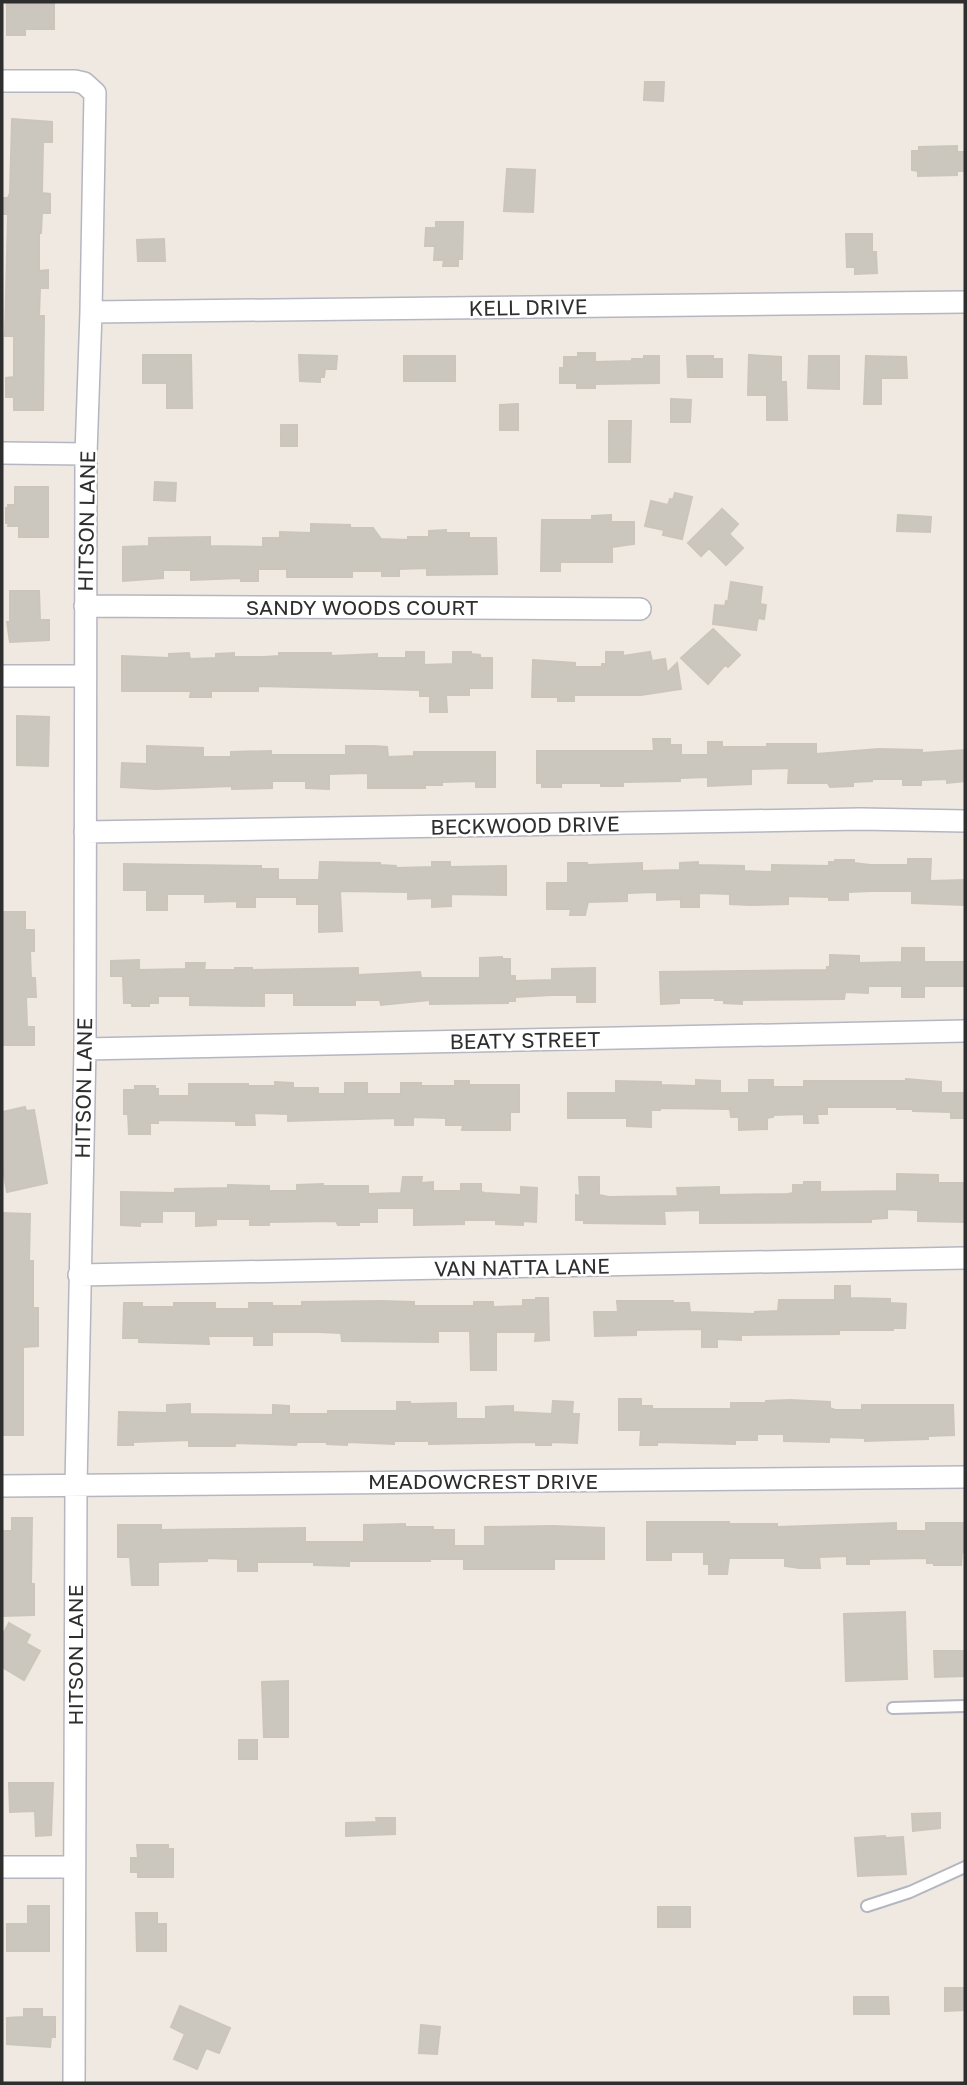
<svg xmlns="http://www.w3.org/2000/svg" width="967" height="2085" font-family="'Golos Text',sans-serif">
<style>
.building{fill:#cbc7bf;stroke:#cbc5ba;stroke-width:2}
.lines{fill:none;stroke-linecap:round;stroke-linejoin:round}
.lane-casing{stroke:#b4b7c1;stroke-width:14}
.street-casing{stroke:#b4b7c1;stroke-width:24}
.lane{stroke:#fff;stroke-width:10}
.street{stroke:#fff;stroke-width:21}
.labels{text-anchor:middle;dominant-baseline:central;stroke-width:5;stroke-linejoin:round;paint-order:stroke}
.street-label{font-size:21px;fill:#2e2e2e;stroke:#fff}
</style>
<rect width="100%" height="100%" fill="#efe9e1"/>
<path class="building" d="M7 2H54V29H25V35H7Z
M645 82H664L663 101 644 100Z
M12 119 52 122V142H43L42 193 50 194V213H42L41 233H39V271L48 270V288H40L39 316H44L43 410H14V397H6V378L14 377V336H5L8 214H2V198H8L10 193Z
M957 146V152H963V171H957V175L918 176V171L912 170V151H919V147Z
M507 169 535 170 533 212 504 211Z
M436 222H463L462 259H458V266H443L444 260H434L435 246H425L426 228H436Z
M846 234H872V252H876L877 273 855 274V267H847Z
M164 239 165 261H138L137 240Z
M578 353H595V362L632 361V359H644V356H659V383L595 384V388H577V383H560V368H564V357H578Z
M143 355H191L192 408H167V383H143Z
M299 355 337 356 336 369H325L324 377H320V382L300 381Z
M749 355 781 357V382H786L787 420H767V395H748Z
M404 356H455V381H404Z
M687 356H713V359H722V377H688Z
M809 356H839V389L808 388Z
M866 356 906 357 907 378H881V404H864Z
M671 399 691 400 690 422H671Z
M518 404V430H500V405Z
M609 421H631L630 462H609Z
M281 425H297V446H281Z
M155 482 176 483 175 501 154 500Z
M15 487H48V537H19V526H8L9 523H6V508H8V505H15Z
M675 493 692 497 682 539 663 535 664 530 645 526 651 501 668 505 670 499 673 500Z
M722 509 738 524 729 534 743 548 726 565 709 548 701 556 688 543Z
M611 515V522H634V544L612 547V562H560V571H541L542 520H592V516Z
M898 515 931 517 930 532 897 531Z
M311 524 350 525V528H373L381 539 408 540V537H429V531L446 530V533H469V538H496L497 574 427 575V568L399 569V576H382V571H352V577H287V569H258V581H241V578L191 580V570H163V578L123 581V547L149 546V538L210 537V546L263 547V538H280V532L311 533Z
M731 582 762 587 760 604 766 605 764 619 758 618 756 630 713 624 715 605 725 606 726 601 728 602Z
M10 591H39L40 620H49V640L10 642 7 622H10Z
M713 629 740 655 728 667 725 665 708 684 681 658Z
M406 652H424V665L453 664V652H471V654L480 655V658H492V688H469V695H446L447 712H430V696H420V690L258 686V691H211V697H190L191 691H122V656L169 658V654L189 653 190 659 216 658V654L234 653V657H264L279 656V653H331V656L377 654V658H406Z
M606 652H623V656L650 652 652 661 665 659 667 673 677 663 681 689 641 695H574V701H558V697H532L533 660 575 663V667H602V664H606Z
M17 716 49 717 48 766 17 765Z
M653 739H670V745H681V755H708V742H722V747H767V744H816V754L879 749 922 750V753L965 750V781L947 783V779L921 780V785H903V779H872V781L853 782V786L830 787 828 783H788L789 768 751 769V784L708 786V777L680 778V781L623 782V786H601V783H561V787H542V783H537V751H654Z
M147 746 203 748V757H231V752L271 751V755H346V746H374L387 747 388 757 414 756V752H495V787H476V781L442 782V785H425V788H368V773L329 774V789L306 788V781H272V788L232 789V786L156 789 121 787 122 763 147 764Z
M908 859H931L930 881 965 880V905L912 903V891H870L848 892V900H829V897L788 896V904L750 905 730 904V894L699 893V907H681V899L657 900V892L627 893V901L588 902 585 915H570L571 909H547V883H568V863H587V865L642 863V871L680 870V863L698 862V865L744 866V871L772 872V865L829 866V862H835V860H854V863L870 865H908Z
M320 862 380 863V865L396 866V868L432 867V862H450V867L506 866V895L451 894V906L432 907V898L408 899V892L340 891 342 931 319 932V904H297V897H255V907H237V901L205 902V894H167V910H147V890H124V864L261 866V869H278V880H319Z
M2 912H25V930H34V951H30L31 978H35L36 997H26L27 1027H34V1045H2Z
M902 948H924V962H965V986H924V997H902V986H868V993L845 992 844 999 742 1000V1004L724 1003V1000H715V998H679V1003L661 1004 660 972 827 970V967H830V955L859 956V963L902 962Z
M502 957V959H510V976H515V981L552 980V969L595 968V1002H577V995H552L515 997V1001H508V1003L430 1004V1000L381 1005 380 1000H355V1005H294V993H264V1006L190 1005V996H158V1003H149V1006H132V1003H124L123 976H111V961L139 960V970L186 969V963H205L204 970H235V968H252V970L358 968V975L420 972 421 978H480V958Z
M906 1079 941 1082V1093H965V1118H951V1112L913 1111V1109H897V1107H827V1114H817L818 1123H804V1114L773 1115V1117L767 1118V1129L739 1130V1117H731L730 1109 660 1108V1110H651V1127L627 1126V1118H568V1093H616V1081L661 1082V1085L696 1086V1080L720 1081V1093H749V1080H773V1087H804V1081H906Z
M455 1081H469V1085H519V1112H510V1130H462L463 1125H446V1118L413 1117V1125H395V1118L288 1121V1114L254 1113 255 1125H236V1121L158 1120V1123H150V1134H129L128 1114H124V1090H135V1086H155V1089H158V1096H189V1084H248V1086H275V1082L293 1083V1088H318V1094H345V1083H367V1094H401V1083H421V1086H455Z
M25 1107 26 1111 34 1110 47 1183 7 1192 2 1165V1112Z
M897 1174 938 1175V1183H965V1222L918 1221V1210L887 1209V1218L871 1219V1222L700 1223V1210L664 1211 665 1224 584 1223V1220H576V1195L580 1196 579 1177H599V1195L609 1197 678 1196 677 1188 719 1187V1195L788 1194 793 1193V1185H804V1182H820V1192L897 1191Z
M403 1177H422L421 1183 433 1182V1191H461V1184H481V1192L485 1193 521 1195V1187L537 1188 536 1222 523 1221V1225L496 1224V1220H464V1224L414 1225V1208H377V1222H359V1225H338L336 1221 269 1222V1225H250V1219H216V1225L196 1226V1211H162V1222H140V1226L121 1225V1192L175 1193V1189L228 1188V1185L269 1186V1191H297V1185L323 1184V1186H368V1194L401 1193Z
M2 1213 30 1214 29 1261H33V1308H38V1346L23 1347V1435H2Z
M835 1286H850V1298L890 1299V1303L906 1304 905 1328H893V1330H839V1334L741 1335V1340L717 1339V1347H702V1329L636 1330V1335L595 1336 594 1312H618L617 1301H673V1303H689L690 1312 755 1314V1312L778 1311 779 1300H835Z
M536 1298H548L549 1340 535 1341 536 1332H496V1370H471L470 1331H438V1342L342 1341 341 1333 319 1332H272V1345H254V1336H208L209 1344 139 1342V1338H123L124 1303H142V1307H174V1303H215V1309H249V1303H272V1306H302V1302L380 1301 414 1302V1306H474V1302H493V1307L523 1306V1300H536Z
M619 1399H641V1406H652V1409H731V1403H766V1401L790 1400 830 1402V1408L835 1410H862V1405H953L954 1435 928 1436V1439L865 1441V1438L829 1437V1442L784 1441V1434H757V1440H735V1444L657 1442V1445H640L641 1430H619Z
M553 1401 573 1402 572 1414H579L577 1443 551 1442V1445H536V1442L429 1444V1441H394V1444L347 1442V1445L327 1444V1442H297L296 1445 235 1443V1446H189V1440L133 1442V1445H118L119 1412 167 1413V1405L190 1404V1414L273 1415V1405L289 1406V1414H328V1411H397V1402H410V1404L456 1403V1419H486V1407L513 1406V1412L552 1414Z
M12 1518H32L31 1584H34V1615L2 1616V1531H12Z
M647 1522H729V1524H777V1527L896 1523V1531H926V1523H965V1552H962L961 1565H934V1563H927V1558L869 1559V1564H847V1556L819 1557 820 1568H799L785 1566V1558H729L727 1574H709V1564H704V1552H671V1560H647Z
M405 1524V1527H433V1530H454V1546H485V1527L553 1526 604 1528V1559H554V1569H464V1559H430V1561H349V1566L314 1565V1562H257V1571H238V1559L207 1558V1561L158 1562V1585H132L130 1557H118V1525H161V1530L305 1528V1542H364V1525Z
M905 1612 907 1679 846 1681 844 1614Z
M9 1623 30 1635 26 1643 40 1651 24 1680 2 1667V1636Z
M934 1651H965V1676L935 1677Z
M288 1681V1737H264L262 1682Z
M239 1740H257V1759H239Z
M9 1783H53L51 1835 36 1836 35 1811 10 1812Z
M940 1813V1828L913 1831 912 1814Z
M376 1818H395V1834L346 1836V1823L377 1822Z
M885 1836V1838L903 1837 906 1874 858 1876 855 1838Z
M137 1845H168V1849H173V1877H138V1872H131V1858H138Z
M28 1906H49V1951H7V1924H28Z
M658 1907H690V1927H658Z
M136 1913H157V1924H166V1951H137Z
M945 1988H965V2010L945 2011Z
M854 1997H888L889 2014H854Z
M180 2006 230 2028 219 2053 206 2048 197 2069 174 2059 185 2034 171 2027Z
M24 2009H42V2017H55V2037H51L50 2047 7 2044V2018L24 2017Z
M421 2025 440 2027 437 2054 419 2053Z"/>
<g class="lines">
<g class="lane-casing">
<path id="lane" d="M893 1708 965 1706
M867 1906 910 1892 965 1867"/>
</g>
<g class="street-casing">
<path id="street" d="M2 81H75L84 83 95 93 91 312 86 454 85 1049 76 1485 74 2083
M91 312 965 302
M2 453 86 454
M85 606 640 609
M2 676H85
M85 832 861 819 965 821
M85 1049 965 1031
M79 1275 965 1258
M2 1486 965 1477
M2 1867H73"/>
</g>
<use href="#lane" class="lane"/>
<use href="#street" class="street"/>
</g>
<g class="labels">
<g class="street-label">
<text transform="translate(528 307) rotate(-1)">KELL DRIVE</text>
<text transform="translate(86 521) rotate(-89)">HITSON LANE</text>
<text x="362" y="607">SANDY WOODS COURT</text>
<text transform="translate(525 825) rotate(-1)">BECKWOOD DRIVE</text>
<text transform="translate(525 1040) rotate(-1)">BEATY STREET</text>
<text transform="translate(83 1088) rotate(-89)">HITSON LANE</text>
<text transform="translate(522 1267) rotate(-1)">VAN NATTA LANE</text>
<text x="483" y="1481">MEADOWCREST DRIVE</text>
<text transform="translate(75 1655) rotate(-90)">HITSON LANE</text>
</g>
</g>
<rect width="967" height="2085" fill="none" stroke="#2e2e2e" stroke-width="7"/>
</svg>
